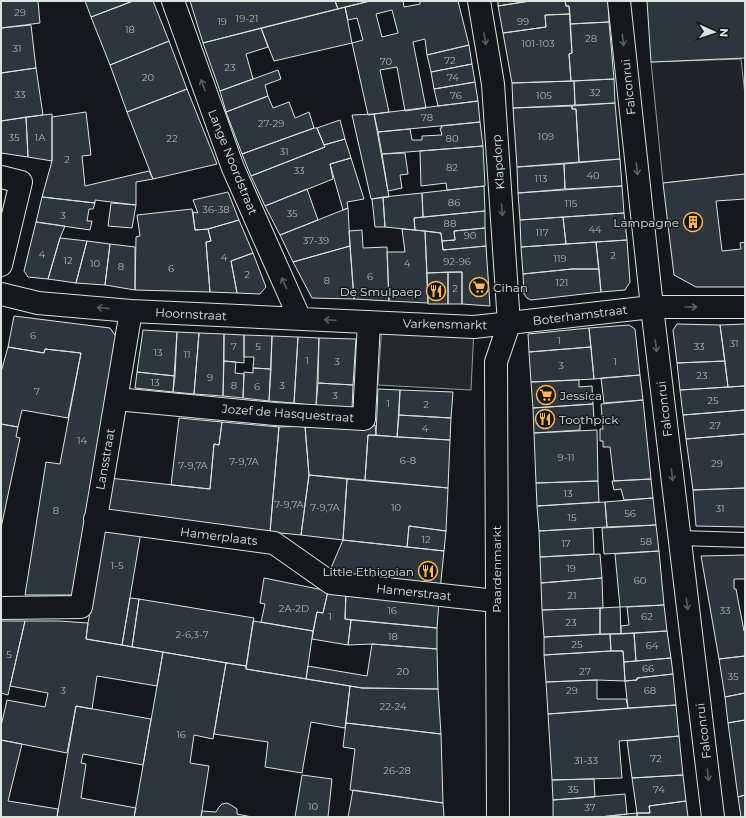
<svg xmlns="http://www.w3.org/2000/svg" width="746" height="818" font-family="Montserrat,sans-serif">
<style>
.green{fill:#202428;stroke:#939e99}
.parking{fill:#24282b;stroke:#939e99}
.building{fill:#2c363c;stroke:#d8e6dc;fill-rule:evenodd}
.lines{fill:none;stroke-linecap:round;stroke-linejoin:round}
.lane-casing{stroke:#d8e6dc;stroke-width:16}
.street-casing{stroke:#d8e6dc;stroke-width:24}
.lane{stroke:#14181c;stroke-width:14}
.street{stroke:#14181c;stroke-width:22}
.oneway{stroke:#59605f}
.labels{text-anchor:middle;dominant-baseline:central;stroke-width:3;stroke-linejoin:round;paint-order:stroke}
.number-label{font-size:10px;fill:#adbab4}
.street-label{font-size:12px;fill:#d8e6dc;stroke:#14181c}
.poi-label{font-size:12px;fill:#d8e6dc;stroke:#14181c;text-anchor:end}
</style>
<rect width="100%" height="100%" fill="#14181c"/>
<path class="green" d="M741 59 745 95V174L663 183 651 62Z"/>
<path class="parking" d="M382 323 474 327 471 390 378 385Z"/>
<path class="building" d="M1 1H38L40 23 1 28Z
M85 1H133L91 17Z
M133 1H153L169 41 110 65 91 17Z
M190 1H335L338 9 203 43Z
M335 1H370L338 9Z
M370 1H403L404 7 420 4V1H458L469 45 427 55 425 39 413 42 426 108 405 111 397 67 380 70 389 112 368 115 352 43 363 40 357 18 348 20 345 7ZM392 10 398 33 382 37 376 14Z
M498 1H530L498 6Z
M530 1H565L566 6H569L570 14 545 15 546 27 503 33 498 6Z
M565 1H608L609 22 570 24 569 6H566Z
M647 1H745V58L651 62Z
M345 7 352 43 274 61 261 28Z
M570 14 572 53 569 54 571 81 512 83 503 33 546 27 545 15Z
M609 22 614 79 571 81 569 54 572 53 570 24Z
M31 25 36 68 1 73V28Z
M261 28 268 47 246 54 253 79 220 91 203 43Z
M169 41 187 89 127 112 110 65Z
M469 45 472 64 431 72 427 55Z
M472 64 475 82 434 89 431 72Z
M36 68 43 115 1 121V73Z
M278 70 281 79 265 85 268 96 226 112 220 91Z
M614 79 615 103 575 105 574 81Z
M574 81 575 105 513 108 512 83Z
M475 82 478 101 438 106 434 89Z
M187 89 217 164 153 179 127 112Z
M268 96 273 108 289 102 295 118 309 112 314 128 242 154 226 112Z
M478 101 480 122 378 132 374 114Z
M615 103 620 159 579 162 576 109H572V106Z
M572 106V109H576L579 162 517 167 513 108Z
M86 112 91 155 82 156 85 186 149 171 153 179 136 182V205L95 200V203L42 197 52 161V117Z
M52 114V161L28 157 26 117Z
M374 114 389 197 371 199 352 115Z
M26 117 28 157 1 153V121Z
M340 120 345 139 324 145 317 128Z
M480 122 483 146 382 154 378 132 410 129 412 140H422V136L442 135 440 128H442L441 126Z
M314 128H317L325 147 251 176 242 154Z
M345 139 351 158 330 164 333 179 265 206 251 176 325 147 324 145Z
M483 146 485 186 447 190 446 183 421 186 420 151Z
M405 153 408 174 400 175 402 188 388 191 382 154Z
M351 158 364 199 347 202 348 208 343 210 330 164Z
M620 159 622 186 565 189 564 164Z
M564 164 565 189 518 193 517 167Z
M745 174V199L716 201 722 251 741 249 740 243 745 242V287H696L674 275 663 183Z
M484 186 485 211 423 217 422 193Z
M622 186 624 213 520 220 518 193Z
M307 189 318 220 280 235 265 206Z
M228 192 239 220 208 229 195 230 193 212 198 213 193 200Z
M422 193 423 217 414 218 415 230 385 227 383 197Z
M42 197 95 203 93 209H89L87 221H92L90 230 36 222Z
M383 197 385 227H375L372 199Z
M111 203 136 205 132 228 108 226Z
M348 208 350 246 293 262 280 235Z
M192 209 195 230 208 229 211 241 206 242 210 292 135 290 136 237 140 236 137 215Z
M485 211V228L454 231 455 240 442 241 441 233 415 230 414 218Z
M624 213 627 240 566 244 563 217Z
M563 217 566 244 521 247 520 220Z
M239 220 253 253 231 261 237 293 210 292 206 242 211 241 208 229Z
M36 222 65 226 60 238 48 279 28 277 24 271Z
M485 228 486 246 443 250 442 241 455 240 454 231Z
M402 229 425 231 428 303 389 301 387 252H405Z
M362 230 363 248 387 247 389 301 354 299 349 231Z
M425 231 441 233 443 250 486 246 490 306 462 304V272L427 273Z
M60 238 87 241 76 283 48 279Z
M627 240 630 282 625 290 601 292 596 242Z
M87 241 110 244 105 285 76 283Z
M596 242 599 269H572L523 274 521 247Z
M110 244 135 247V290L105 285Z
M350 246 354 299 312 298 293 262Z
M253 253 266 287 260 294 237 293 231 261Z
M572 269H599L601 292 531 300 527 298 524 294 523 274Z
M448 272V304H428L427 273Z
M448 272H462V304H448Z
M14 316 110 328 117 338 73 595H25L46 462 60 464 81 353 45 349 44 353 8 347Z
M677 324 720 325 725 361 677 363 673 330Z
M745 324V387V386L728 387 720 325Z
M629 325 635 329 640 375 594 379 589 328Z
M589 328 591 347 529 352 528 334Z
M143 330 177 332 175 376 137 372Z
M177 332 199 333 194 394 173 392Z
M199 333 224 334 223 396 194 394Z
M224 334 244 335V363L224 361Z
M244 335 272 336 271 369 253 368 254 357H244Z
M272 336 298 337 294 403 269 401Z
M298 337 319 338 316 406 294 403Z
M319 338 356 339 353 385 318 383Z
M8 347 44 353 45 349 81 353 68 418 22 410 18 427 1 424V372Z
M591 347 594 379 531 382 529 352Z
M224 361 236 362 235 373 244 374 243 398 223 396Z
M725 361 728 387 680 390 677 363Z
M253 368 271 369 269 401 243 398 244 372 253 373Z
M137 372 175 376 173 392 135 388Z
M640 375 643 400 604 403 601 378Z
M579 380V387L592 386 593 404 533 408 531 382Z
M318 383 353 385 352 409 316 406Z
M745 386V410L683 415 680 390Z
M378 389 400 390 397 437 376 435Z
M400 390 453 392 451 418 399 415Z
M643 400 651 479 614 481 610 447H603V441H600V429H603L601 404Z
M593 404 594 419 580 420V430L534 433 533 408Z
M745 410V434L686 439 683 415Z
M399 415 451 418 450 440 397 437Z
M179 418 222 422 219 445 214 444 210 489 171 485Z
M222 422 279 427 270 532 104 513 109 478 210 489 214 444 219 445Z
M1 424 18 427 16 437 20 438 1 528Z
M375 425 376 435H368L365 480 309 475 305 427Z
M305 426 309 475 301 535 270 532 279 427Z
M597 430 598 481 536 483 534 433Z
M745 434V488L693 490 686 439Z
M368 435 450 440 448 488 365 480Z
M309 475 347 479 343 540 301 535Z
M347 479 448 488 446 531 409 526 407 547 343 540Z
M651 479 653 498 624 500 621 489 614 490 612 481Z
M598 481 599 502 537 506 536 483Z
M745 488V527L696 526 693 490Z
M653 498 656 525 607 527 605 502Z
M605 502 607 527 539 531 537 506Z
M656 525 659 551 604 554 602 528Z
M105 526 141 532 122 645 86 639 88 623Z
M409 526 446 531 444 551 407 547Z
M593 528 594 554 540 557 539 531Z
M343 540 444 551 440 590 350 578 331 568Z
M659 551 664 605 620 607 615 554Z
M600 554 602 578 541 583 540 557Z
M745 555V579H734V589H736L744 631H745V656L719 659 701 556Z
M264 578 328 591 323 613 317 612 313 631 261 622 265 604 260 603Z
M602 578 603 608 542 610 541 583Z
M328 591 346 592 345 619 351 620 348 645 312 639 317 612 323 613Z
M346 592 439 601 437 628 345 619Z
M130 598 139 599 132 647 122 645Z
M139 599 254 618 246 666 132 647Z
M664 605 667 631 621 634V626L629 625 627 607Z
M620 607 621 634H600V608Z
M600 608V634L544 637 542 610Z
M351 620 437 628V649L372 644 348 645Z
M1 621H25L8 695 1 693Z
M25 621H59L88 623 86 639 163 652 157 686 97 676 92 709 76 706 67 753 1 740V726L7 700 45 707 48 693 10 686Z
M253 621 313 631 306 679 246 669Z
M667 631 671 658 636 661 634 633Z
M634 633 636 661 624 662 623 651H611L610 634Z
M610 634 611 651 544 655V637Z
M372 644 437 649 438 689 362 688 306 679 308 666 367 676Z
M611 651H623L625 681 597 680 546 682 544 655Z
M163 652 226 663 213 739 194 735 190 763 209 766 201 817H134Z
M745 656V693L725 697 719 659Z
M671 658 673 674 637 678V680L625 681 624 662Z
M226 663 246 666V669L350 686 345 728 311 722 302 773 265 767 268 742 214 734Z
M673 674 676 705 628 708 625 681 637 680V678Z
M597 680V699H626L628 708 548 714 546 682Z
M350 686 362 688 438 689 441 734 346 723Z
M745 693V720L728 723 725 697Z
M676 705 679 736 619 741 622 778 552 780 548 714Z
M76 706 151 719 143 765 83 754 81 763 86 764 81 798 136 808 134 817H57Z
M745 720V795L738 797 728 723Z
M346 723 441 734 443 803 350 790 355 749 343 747Z
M679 736 683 775 632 778 627 741Z
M1 740 22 744 8 801 58 809 57 817H1Z
M302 775 332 779 328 817H295Z
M683 775 686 801 649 806 650 813H637L632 778Z
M594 779 595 797 553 800 552 780Z
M353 790 443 803 444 817H348Z
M625 794 627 814 600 817H553V800Z
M745 795V817H741L738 797Z
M686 801 688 817H637V813H650L649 806Z
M227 803 231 805 237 809V814L252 817H201L202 811 216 812 219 807 222 804Z
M637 813V817H600L627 814Z"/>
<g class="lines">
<g class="lane-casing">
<path id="lane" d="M679 538 745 540"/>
</g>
<g class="street-casing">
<path id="street" d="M173 1 233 168 300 319
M479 1 493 84 509 324 496 362 498 817
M619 1 652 307 713 817
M1 177 21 182 1 265
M1 294 38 303 131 311 474 327 652 307H745
M116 399 275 414 364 419 369 322
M95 519 274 543 331 583 496 601
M1 608 81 607 131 311"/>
</g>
<use href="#lane" class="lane"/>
<use href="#street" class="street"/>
</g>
<defs><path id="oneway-shaft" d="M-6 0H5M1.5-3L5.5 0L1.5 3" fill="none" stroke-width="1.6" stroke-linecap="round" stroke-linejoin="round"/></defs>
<g class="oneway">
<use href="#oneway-shaft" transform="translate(485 39) rotate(80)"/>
<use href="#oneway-shaft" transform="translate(623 40) rotate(84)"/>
<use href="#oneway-shaft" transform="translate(203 85) rotate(-110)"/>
<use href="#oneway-shaft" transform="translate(637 169) rotate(84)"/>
<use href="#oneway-shaft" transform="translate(502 210) rotate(86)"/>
<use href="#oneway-shaft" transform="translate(284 283) rotate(-114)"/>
<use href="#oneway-shaft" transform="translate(691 307)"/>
<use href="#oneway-shaft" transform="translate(103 308) rotate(-175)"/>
<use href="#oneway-shaft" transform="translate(330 320) rotate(-177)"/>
<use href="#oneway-shaft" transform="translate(656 346) rotate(83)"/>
<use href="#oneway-shaft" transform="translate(672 475) rotate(83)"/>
<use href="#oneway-shaft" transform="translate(687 604) rotate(83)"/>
<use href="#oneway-shaft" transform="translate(708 775) rotate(83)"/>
</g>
<defs>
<g id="building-ring" transform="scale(1)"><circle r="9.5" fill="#14181c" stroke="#ffb74d" stroke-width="1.5"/><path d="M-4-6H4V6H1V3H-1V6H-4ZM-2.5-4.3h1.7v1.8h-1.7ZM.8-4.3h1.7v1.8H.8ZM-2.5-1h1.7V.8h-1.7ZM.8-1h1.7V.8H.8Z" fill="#ffb74d"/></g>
<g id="supermarket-ring" transform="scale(1)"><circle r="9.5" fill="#14181c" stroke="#ffb74d" stroke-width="1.5"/><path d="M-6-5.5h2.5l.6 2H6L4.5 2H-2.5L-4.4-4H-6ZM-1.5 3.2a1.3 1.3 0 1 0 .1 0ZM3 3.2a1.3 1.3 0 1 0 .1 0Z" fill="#ffb74d"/></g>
<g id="restaurant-ring" transform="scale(1)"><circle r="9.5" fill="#14181c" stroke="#ffb74d" stroke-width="1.5"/><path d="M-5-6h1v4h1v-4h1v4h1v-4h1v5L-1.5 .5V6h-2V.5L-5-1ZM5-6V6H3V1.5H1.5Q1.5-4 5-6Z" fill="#ffb74d"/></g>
</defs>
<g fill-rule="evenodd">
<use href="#building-ring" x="693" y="222"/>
<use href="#supermarket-ring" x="479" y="287"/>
<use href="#restaurant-ring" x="436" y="291"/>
<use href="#supermarket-ring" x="546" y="395"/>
<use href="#restaurant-ring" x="545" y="419"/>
<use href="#restaurant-ring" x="428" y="571"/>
</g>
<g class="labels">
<g class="number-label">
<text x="20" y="12">29</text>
<text x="247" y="18">19-21</text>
<text x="222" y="21">19</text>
<text x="523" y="21">99</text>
<text x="130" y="29">18</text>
<text x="591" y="38">28</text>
<text x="538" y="43">101-103</text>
<text x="17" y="48">31</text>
<text x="450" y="60">72</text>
<text x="386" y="61">70</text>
<text x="230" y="67">23</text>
<text x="148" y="77">20</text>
<text x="453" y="77">74</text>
<text x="595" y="92">32</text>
<text x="20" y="94">33</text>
<text x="456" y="95">76</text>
<text x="544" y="95">105</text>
<text x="427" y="117">78</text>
<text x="271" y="123">27-29</text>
<text x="546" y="136">109</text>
<text x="14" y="137">35</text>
<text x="40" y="137">1A</text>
<text x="172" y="138">22</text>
<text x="452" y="138">80</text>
<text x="284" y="151">31</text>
<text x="67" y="159">2</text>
<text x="452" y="167">82</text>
<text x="299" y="170">33</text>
<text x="593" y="175">40</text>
<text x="541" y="178">113</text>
<text x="454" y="202">86</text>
<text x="571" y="203">115</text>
<text x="216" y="209">36-38</text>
<text x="292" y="213">35</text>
<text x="63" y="215">3</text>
<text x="450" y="223">88</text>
<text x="595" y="229">44</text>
<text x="542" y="232">117</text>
<text x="470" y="235">90</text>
<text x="316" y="240">37-39</text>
<text x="42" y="254">4</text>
<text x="613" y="255">2</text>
<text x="224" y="257">4</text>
<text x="560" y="258">119</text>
<text x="68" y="260">12</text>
<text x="457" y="261">92-96</text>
<text x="95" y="263">10</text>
<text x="407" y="263">4</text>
<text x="121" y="266">8</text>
<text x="171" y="268">6</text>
<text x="247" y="274">2</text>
<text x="370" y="276">6</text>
<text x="327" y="280">8</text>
<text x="562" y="282">121</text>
<text x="455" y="288">2</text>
<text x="33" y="335">6</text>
<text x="559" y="340">1</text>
<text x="734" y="343">31</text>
<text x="234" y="346">7</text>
<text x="258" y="346">5</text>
<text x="699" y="346">33</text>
<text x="158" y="352">13</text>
<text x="187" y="354">11</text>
<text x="307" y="360">1</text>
<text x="337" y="361">3</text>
<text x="615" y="361">1</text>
<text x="561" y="365">3</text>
<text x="702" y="375">23</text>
<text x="210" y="377">9</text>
<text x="155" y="382">13</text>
<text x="234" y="385">8</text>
<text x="282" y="385">3</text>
<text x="257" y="386">6</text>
<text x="37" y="391">7</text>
<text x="335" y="395">3</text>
<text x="713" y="400">25</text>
<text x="388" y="403">1</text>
<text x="426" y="404">2</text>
<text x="715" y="425">27</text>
<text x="425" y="428">4</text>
<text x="82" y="440">14</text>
<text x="566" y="457">9-11</text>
<text x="408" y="460">6-8</text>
<text x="244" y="461">7-9,7A</text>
<text x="717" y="463">29</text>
<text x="193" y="465">7-9,7A</text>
<text x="568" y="493">13</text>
<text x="289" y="504">7-9,7A</text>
<text x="325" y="507">7-9,7A</text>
<text x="396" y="507">10</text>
<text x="720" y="508">31</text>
<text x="56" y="510">8</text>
<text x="630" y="513">56</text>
<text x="572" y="517">15</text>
<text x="426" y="539">12</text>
<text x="646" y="541">58</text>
<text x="566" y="543">17</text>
<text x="117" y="565">1-5</text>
<text x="571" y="568">19</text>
<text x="640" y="580">60</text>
<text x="572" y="595">21</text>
<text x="294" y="608">2A-2D</text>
<text x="392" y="610">16</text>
<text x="725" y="610">33</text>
<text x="330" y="616">1</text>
<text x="647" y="616">62</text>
<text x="571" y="622">23</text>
<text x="192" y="634">2-6,3-7</text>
<text x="393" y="636">18</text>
<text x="577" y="644">25</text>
<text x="652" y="645">64</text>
<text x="9" y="654">5</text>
<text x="648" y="668">66</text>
<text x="403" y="671">20</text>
<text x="585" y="671">27</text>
<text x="733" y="676">35</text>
<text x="63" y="690">3</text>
<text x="572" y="690">29</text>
<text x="650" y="690">68</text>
<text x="393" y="706">22-24</text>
<text x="181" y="734">16</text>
<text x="656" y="758">72</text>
<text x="586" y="760">31-33</text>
<text x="397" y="770">26-28</text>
<text x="573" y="789">35</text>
<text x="659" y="789">74</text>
<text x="313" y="806">10</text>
<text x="590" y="807">37</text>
</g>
<g class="street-label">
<text transform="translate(628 87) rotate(-96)">Falconrui</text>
<text transform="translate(233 162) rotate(68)">Lange Noordstraat</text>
<text transform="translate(498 162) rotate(-94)">Klapdorp</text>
<text transform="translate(191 314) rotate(3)">Hoornstraat</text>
<text transform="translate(580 315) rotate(-7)">Boterhamstraat</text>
<text transform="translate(445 324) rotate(1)">Varkensmarkt</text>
<text transform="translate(664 409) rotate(-97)">Falconrui</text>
<text transform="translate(288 413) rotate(4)">Jozef de Hasquestraat</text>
<text transform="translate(105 459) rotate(-80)">Lansstraat</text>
<text transform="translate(219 536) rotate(7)">Hamerplaats</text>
<text transform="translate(496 569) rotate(-90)">Paardenmarkt</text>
<text transform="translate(414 592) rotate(6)">Hamerstraat</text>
<text transform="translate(703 731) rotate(-97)">Falconrui</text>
</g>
<g class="poi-label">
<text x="679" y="222">Lampagne</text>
<text x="493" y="287" text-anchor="start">Cihan</text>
<text x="422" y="291">De Smulpaep</text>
<text x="560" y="395" text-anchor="start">Jessica</text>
<text x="559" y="419" text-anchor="start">Toothpick</text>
<text x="414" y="571">Little Ethiopian</text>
</g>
</g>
<rect width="746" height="818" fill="none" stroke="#d8e6dc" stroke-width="4"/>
<g transform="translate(714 32) rotate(93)" stroke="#14181c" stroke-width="3" paint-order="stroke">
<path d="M0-3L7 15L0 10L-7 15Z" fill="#d8e6dc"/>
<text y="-6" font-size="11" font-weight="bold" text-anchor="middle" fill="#d8e6dc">N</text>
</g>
</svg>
